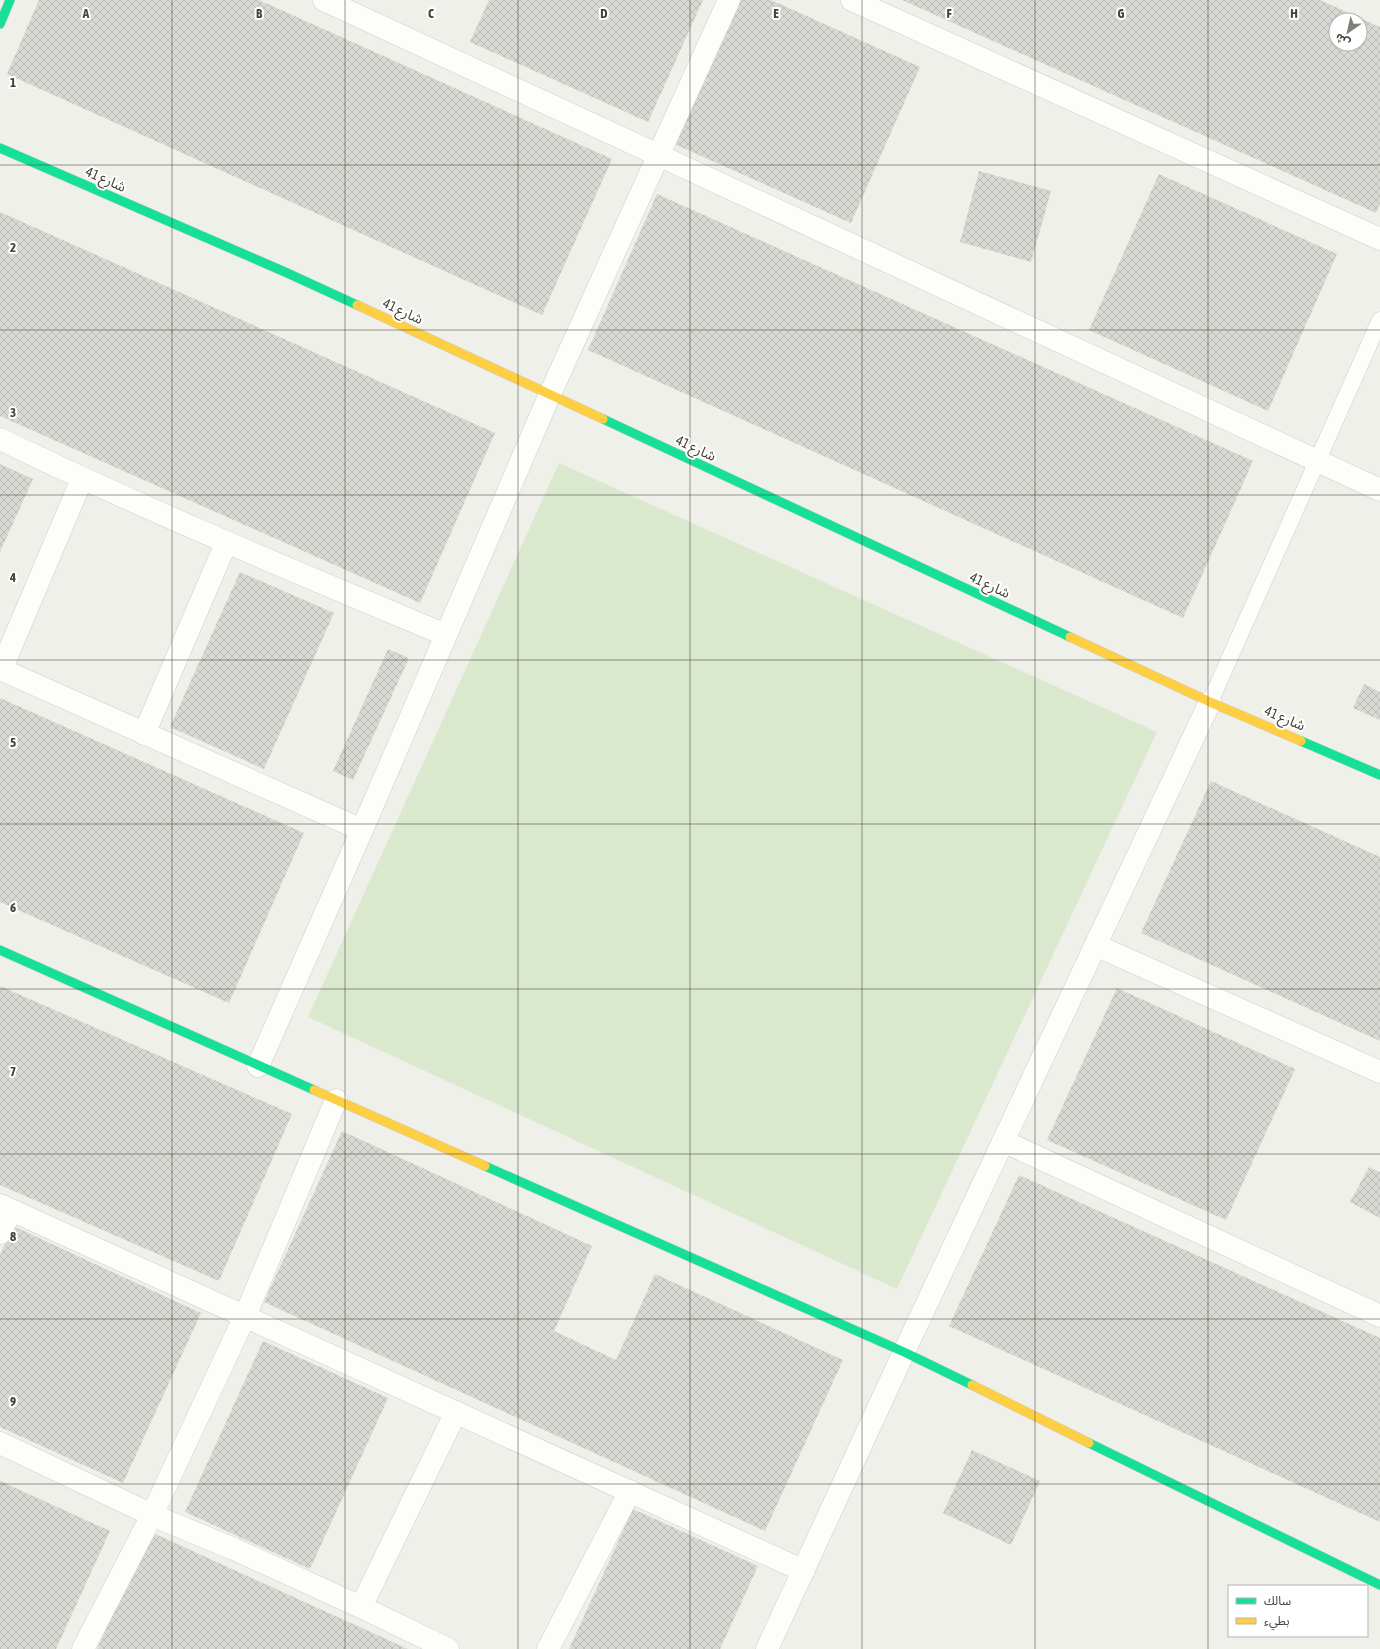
<svg xmlns="http://www.w3.org/2000/svg" width="1380" height="1649" font-family="'Asap Condensed','Noto Sans Arabic',sans-serif">
<style>
.park{fill:#dae8ce}
.building{fill:url(#building-cross-hatch);fill-rule:evenodd}
.lines{fill:none;stroke-linecap:round;stroke-linejoin:round}
.lane-casing{stroke:#cecdc9;stroke-width:17}
.street-casing{stroke:#cecdc9;stroke-width:23}
.fast-casing{stroke:#cecdc3;stroke-width:10}
.slow-casing{stroke:#cecdc3;stroke-width:10}
.lane{stroke:#fdfdfc;stroke-width:16}
.street{stroke:#fdfdfc;stroke-width:22}
.fast{stroke:#16e098;stroke-width:9}
.slow{stroke:#ffcf43;stroke-width:9}
.grid{fill:none;stroke:#454238;stroke-width:1;stroke-opacity:0.55}
.labels{text-anchor:middle;dominant-baseline:central;stroke-width:4;stroke-linejoin:round;paint-order:stroke}
.street-label{font-size:14px;fill:#454238;stroke:#fff}
.grid-label{font-size:13px;text-anchor:middle;font-weight:bold;fill:#454238;stroke:#fff;stroke-width:4;stroke-linejoin:round;paint-order:stroke}
</style>
<defs>
<pattern id="building-cross-hatch" width="8" height="8" patternUnits="userSpaceOnUse"><rect width="8" height="8" fill="#d9d9d4"/><path d="M0 0l8 8M0 8l8-8" fill="none" stroke="#bcbbb7"/></pattern>
</defs>
<rect width="100%" height="100%" fill="#f0f0eb"/>
<path class="park" d="M559 463 1157 732 897 1289 308 1017Z"/>
<path class="building" d="M39 0H259L612 159 542 315 7 74Z
M489 0H703L648 122 470 42Z
M736 0H771L920 67 851 223 672 143Z
M902 0H1320L1380 27V203L1376 213ZM1336 20H1360V44H1336Z
M979 171 1051 191 1031 262 960 242Z
M1159 174 1337 254 1268 411 1089 330Z
M657 194 1253 461 1183 618 588 350Z
M0 212 495 433 420 603 0 416Z
M0 464 33 479 0 552Z
M240 572 334 613 264 769 170 727Z
M388 649 409 658 353 780 333 771Z
M1364 684 1380 692V720L1353 708Z
M0 698 304 833 229 1003 0 902Z
M1211 781 1380 857V1041L1141 933Z
M0 986 292 1114 219 1281 0 1185Z
M1117 988 1295 1069 1226 1220 1047 1140Z
M342 1131 592 1246 554 1331 616 1360 655 1274 843 1360 765 1531 264 1302Z
M1369 1167 1380 1172V1218L1350 1202Z
M1019 1175 1380 1338V1522L949 1326Z
M13 1226 201 1313 123 1483 0 1427V1255Z
M263 1341 388 1398 310 1569 185 1512Z
M972 1450 1040 1481 1011 1545 943 1513Z
M0 1481 110 1531 56 1649H0Z
M633 1509 758 1566 720 1649H569Z
M151 1532 276 1589 408 1649H97Z"/>
<g class="lines">
<g class="lane-casing">
<path id="lane" d="M1210 702 1380 320"/>
</g>
<g class="street-casing">
<path id="street" d="M324 0 1380 490
M852 0 1380 239
M0 439C146 510 296 572 446 635
M0 669 362 830
M1 670 82 479
M144 734 226 543
M1095 945 1380 1072
M258 1066 362 830 550 394 729 0
M1003 1141 1380 1316
M0 1205 804 1571
M0 1233 11 1211
M0 1443 152 1515 234 1549 361 1607 448 1649
M361 1607 456 1412
M83 1649 152 1515 245 1316 336 1100
M548 1649 630 1491
M767 1649 904 1352 1210 702"/>
</g>
<g class="fast-casing">
<path id="fast" d="M0 24 10 0
M0 148 285 272 357 305
M603 419 1070 637
M1301 741 1380 775
M0 950 314 1090
M485 1166 904 1352 972 1385
M1089 1443 1380 1585"/>
</g>
<g class="slow-casing">
<path id="slow" d="M357 305 603 419
M1070 637 1210 702 1301 741
M314 1090 485 1166
M972 1385 1089 1443"/>
</g>
<use href="#lane" class="lane"/>
<use href="#street" class="street"/>
<use href="#fast" class="fast"/>
<use href="#slow" class="slow"/>
</g>
<path class="grid" d="M172 0V1649M345 0V1649M518 0V1649M690 0V1649M862 0V1649M1035 0V1649M1208 0V1649M0 165H1380M0 330H1380M0 495H1380M0 660H1380M0 824H1380M0 989H1380M0 1154H1380M0 1319H1380M0 1484H1380"/>
<g class="labels">
<g class="street-label">
<text transform="translate(106 179) rotate(24)">شارع 41</text>
<text transform="translate(403 311) rotate(25)">شارع 41</text>
<text transform="translate(696 448) rotate(25)">شارع 41</text>
<text transform="translate(990 585) rotate(25)">شارع 41</text>
<text transform="translate(1285 718) rotate(23)">شارع 41</text>
</g>
</g>
<g class="grid-label">
<text x="86" y="18">A</text>
<text x="259" y="18">B</text>
<text x="431" y="18">C</text>
<text x="604" y="18">D</text>
<text x="776" y="18">E</text>
<text x="949" y="18">F</text>
<text x="1121" y="18">G</text>
<text x="1294" y="18">H</text>
<text x="13" y="87">1</text>
<text x="13" y="252">2</text>
<text x="13" y="417">3</text>
<text x="13" y="582">4</text>
<text x="13" y="747">5</text>
<text x="13" y="912">6</text>
<text x="13" y="1076">7</text>
<text x="13" y="1241">8</text>
<text x="13" y="1406">9</text>
</g>
<rect x="1228" y="1585" width="140" height="52" fill="#ffffff" stroke="#b5b3af"/>
<rect x="1236" y="1598" width="20" height="6" fill="#16e098" stroke="#b5b3af"/>
<text x="1264" y="1605" font-size="12" fill="#454238">سالك</text>
<rect x="1236" y="1618" width="20" height="6" fill="#ffcf43" stroke="#b5b3af"/>
<text x="1264" y="1625" font-size="12" fill="#454238">بطيء</text>
<g transform="translate(1348 32) rotate(214)"><circle r="19" fill="#ffffff" stroke="#b5b3af"/>
<path d="M0-3L7 15L0 10L-7 15Z" fill="#817f77"/>
<text y="-6" font-size="11" font-weight="bold" text-anchor="middle" fill="#454238">ش</text>
</g>
</svg>
